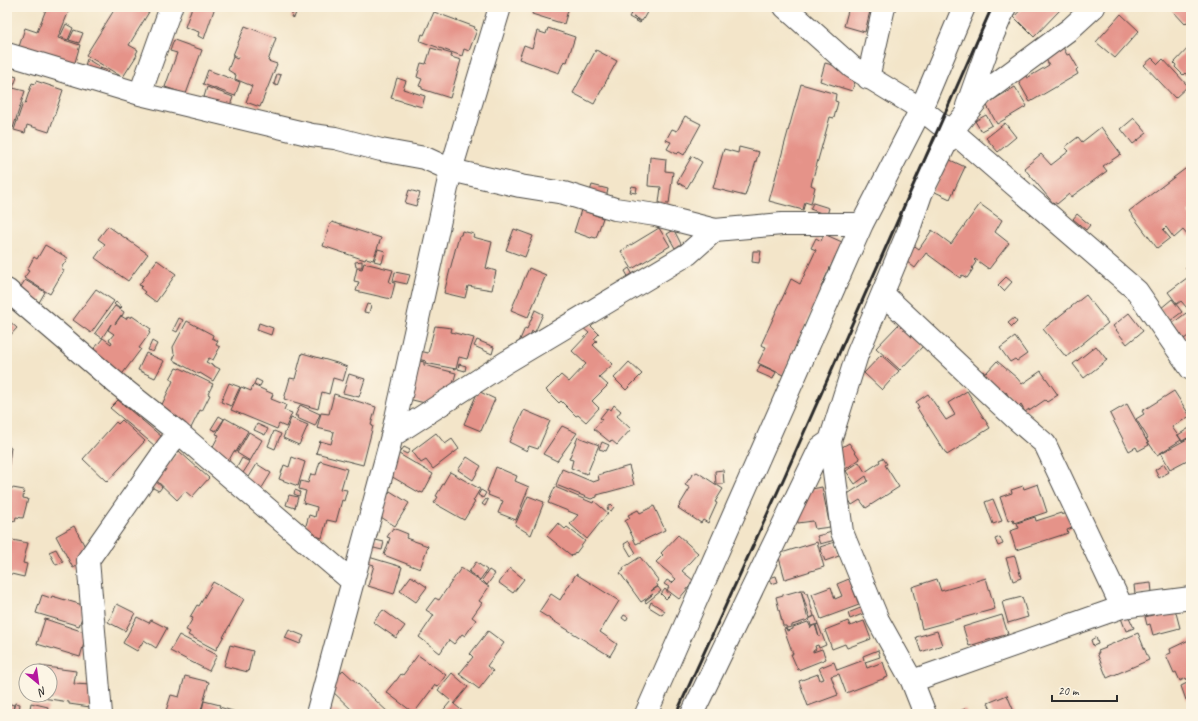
<svg xmlns="http://www.w3.org/2000/svg" width="1198" height="721" font-family="Caveat,sans-serif">
<style>
.building{fill:#e59389}
.lines{fill:none;stroke-linecap:round;stroke-linejoin:round}
.minor-casing{stroke:#494743;stroke-width:24}
.minor{stroke:#fff;stroke-width:22}
.rail{stroke:#2b2b2b;stroke-width:3}
</style>
<rect width="100%" height="100%" fill="#fcf5e5"/>
<filter id="ink" filterUnits="userSpaceOnUse"><feTurbulence type="fractalNoise" baseFrequency=".025" numOctaves="2"/><feDisplacementMap in="SourceGraphic" scale="8" xChannelSelector="R" yChannelSelector="G"/><feConvolveMatrix kernelMatrix="1 2 1 2 8 2 1 2 1" color-interpolation-filters="sRGB"/></filter>
<filter id="wash" filterUnits="userSpaceOnUse"><feTurbulence type="fractalNoise" baseFrequency=".012" numOctaves="4" result="noise"/><feDisplacementMap in="SourceGraphic" scale="16" xChannelSelector="R" yChannelSelector="G"/><feGaussianBlur stdDeviation="0.9" result="paint"/><feColorMatrix in="noise" values="0 0 0 0 0 0 0 0 0 0 0 0 0 0 0 0 0 1.4 0 .05"/><feComposite in="paint" operator="in"/></filter>
<g filter="url(#wash)">
<rect width="100%" height="100%" fill="#f3e5c9"/>
<g id="blocks">
<path class="building" d="M47 7H68L70 8 58 38 80 45 73 69 17 53 25 28 37 32Z
M116 7H152L129 45 138 50 136 54 137 55 123 77H122L86 55Z
M192 7H215L204 39 198 36 199 32 185 27Z
M534 7H569L564 24 532 14Z
M635 7H650L642 21 633 17 641 22 640 23 629 17Z
M849 7H871L865 32 844 26Z
M1023 7H1057L1060 10 1034 37 1014 17Z
M1175 7H1191V23L1189 20 1185 24 1172 10Z
M294 9 297 10 294 18 291 17Z
M434 12 475 27 474 29 477 30 469 51 464 49 462 56 420 41 422 34 424 35Z
M1121 14 1139 31 1115 58 1096 42Z
M66 24 73 28 68 40 60 37Z
M245 26 276 38 268 61 277 64 260 107 246 102 252 86 235 79 236 75 228 70 233 57 237 59 238 57 233 55Z
M548 28 575 37 567 62 564 61 559 73 519 59 524 45 532 48 537 31 546 34Z
M74 30 83 33 79 43 69 40Z
M174 40 202 50 186 94 165 87 177 53 170 51Z
M1191 45V79L1185 73 1183 75 1175 67 1176 65 1174 63Z
M1063 47 1067 55 1070 54 1078 68 1076 70 1078 74 1030 102 1017 79 1025 74 1027 78 1049 65 1045 57Z
M431 48 452 54 451 57 461 60 450 98 422 89V87L419 86 422 79 417 77 421 63 426 64Z
M596 50 617 61 594 104 573 93Z
M1152 58 1158 64 1163 59 1188 86 1175 98 1144 65Z
M87 59 100 67 96 75 83 72Z
M825 63 858 72 852 91 820 81Z
M100 68 109 71 107 78 98 75Z
M208 70 240 82 235 96 203 84Z
M7 74 17 77 13 88 25 91 13 128 7 126Z
M277 74 281 75 277 86 274 84Z
M397 78 406 81 403 89 425 96 422 107 391 98Z
M36 81 63 90 49 132 27 125 25 133 14 130 23 103 25 104 32 83 35 84Z
M801 84 836 94 835 101 838 102 834 118 830 117 811 185 815 187 811 204 805 202 803 210 769 201Z
M207 87 233 97 230 106 204 97Z
M1015 87 1027 106 997 124 986 104Z
M986 115 992 125 981 131 975 121Z
M685 116 701 124 684 155 679 152 677 154 667 149 671 142 666 140 672 129 677 131Z
M1134 118 1147 133 1133 144 1121 129Z
M1005 123 1016 137 998 152 986 138Z
M1101 127 1121 154 1103 166 1107 171 1071 197 1069 194 1057 204 1054 202 1053 203 1024 168 1041 154 1051 165 1069 151 1065 147 1078 137 1082 142Z
M739 147 759 152 745 196 713 188 724 149 738 153Z
M692 156 702 162 687 188 677 182Z
M650 157 666 159 665 171 673 172 669 204 659 203 661 187 648 186Z
M948 159 965 167 950 199 933 191Z
M1189 166 1191 169V210L1188 212 1191 216V235L1189 237 1183 230 1174 238 1166 227 1163 230 1170 238 1157 248 1129 211Z
M592 185 608 189 606 199 589 195Z
M632 186 637 187 636 193 630 192Z
M409 190 420 193 416 206 405 203Z
M813 203 829 208 827 215 810 209Z
M980 204 1002 220 995 232 1009 243 989 269 975 259 974 260 976 262 972 268 973 269 967 278 962 275 960 278 926 253 915 268 902 258 912 244 919 249 932 230 951 244Z
M581 210 603 218 596 238 592 237 591 238 574 232Z
M1077 214 1090 225 1086 230 1073 219Z
M332 222 381 238 373 260 366 258 365 260 323 246 330 224H331Z
M108 226 148 254 128 281 95 258 105 244 98 239Z
M659 228 670 246 632 269 621 251Z
M514 229 533 236 525 257 506 250Z
M674 230 681 244 675 248 667 234Z
M462 231 474 234 473 237 492 242 486 268 496 271 492 290 468 286 465 298 444 293 459 235H461Z
M824 234 842 242 821 287 823 288 783 375 758 363 766 347 761 345 791 279 800 284 816 250 811 248 816 238 821 241Z
M45 245 68 258 61 268 64 270 50 294 24 278 29 271 27 270 34 257 37 259Z
M378 249 385 251 382 263 374 261Z
M753 251H761L759 263 752 262Z
M157 260 176 274 156 302 144 293 145 292 140 288 142 286 139 285Z
M362 261V267H356L355 262Z
M364 263 393 270 389 282 395 283 391 299 356 291 359 282 354 281 357 268 362 269Z
M1191 264V269L1188 271 1185 268Z
M529 268 546 275 528 317 511 310Z
M629 268 633 275 629 278 625 271Z
M395 272 410 275 407 284 393 281Z
M1191 275V305L1187 308 1181 301 1177 304 1168 292Z
M1006 277 1012 282 1004 291 998 285Z
M25 280 45 292 37 306 17 293Z
M96 289 114 301 91 333 73 320Z
M1086 295 1108 323 1066 357 1043 329Z
M1172 299 1182 312 1170 321 1160 309Z
M116 302 122 307 120 309 114 304Z
M367 304 371 305 369 313 364 312Z
M115 306 124 312 122 316 121 315 115 324 121 316 126 319 128 316 131 318 132 316 151 329 149 332 150 333 139 348 141 349 120 377 90 354 103 338 111 344 112 342 109 340 114 334 108 330 111 324 102 338 95 333Z
M535 310 543 314 535 332 532 331 526 345 519 342 525 328 527 329Z
M1129 313 1143 331 1127 344 1113 326Z
M1186 313 1191 320V334L1184 339 1173 323Z
M179 318 183 320 177 332 173 330Z
M1014 318 1017 322 1012 327 1008 323Z
M7 319 17 328 7 339Z
M187 321 213 335 212 338 218 341 216 345 220 347 213 360 209 358 206 362 220 369 213 381 200 373 199 374 173 360 175 355 174 354 173 347Z
M259 323 273 328 271 335 257 330Z
M588 323 599 334 594 339 597 341 593 345 613 364 599 377 608 385 592 401 599 408 586 422 578 415 576 416 561 401 559 403 546 390 561 375 569 382 586 364 572 351 589 333 583 328Z
M899 324 923 346 900 370 876 348Z
M435 326 452 328 451 332 474 338 467 359 459 357 456 369 425 363 426 361 414 358 416 350 428 353Z
M1015 337 1027 354 1017 361 1015 359 1010 362 1000 348Z
M477 340 494 347 492 354 474 346Z
M152 341 157 344 153 352 148 350Z
M1096 346 1107 360 1084 378 1073 364Z
M146 353 164 361 155 378 138 370Z
M302 353 337 363 347 367 343 381 333 378 329 394 322 392 318 409 284 399 290 378 295 379Z
M881 355 899 371 882 390 864 373Z
M416 360 424 362V365L456 373 453 384 446 396 437 394 434 404 426 401 425 403 404 398Z
M997 361 1017 378 1022 384 1041 371 1058 395 1047 402 1045 400 1029 411V409L1025 412 1021 405 1019 407 1016 403 1013 404 1006 392 1005 394 980 373 983 371 986 373Z
M629 362 642 374 626 390 614 378Z
M459 364 466 366 465 371 458 369Z
M760 365 776 372 773 379 757 372Z
M176 368 179 369 180 368 213 384 208 394 210 395 202 411 200 410 190 430 159 411 173 381 170 379Z
M349 374 365 379 359 397 343 393Z
M256 379 262 382 260 386 254 384Z
M229 383 240 387 231 406 221 402Z
M253 385 273 394 271 399 286 405 284 410 292 413 286 427 279 424 277 429 231 410 241 387 251 391Z
M478 391 495 399 481 431 464 424Z
M967 391 990 428 947 455 917 408 919 407 916 402 928 394 946 420 955 415 948 403Z
M1174 391 1190 416 1172 427 1181 440 1157 455 1146 439 1148 438 1136 419 1144 414 1142 411Z
M334 394 376 407 371 425 373 426 363 465 316 453 320 441 331 444 334 432 317 428 321 413 329 414Z
M118 400 161 436 162 438 155 446 110 408Z
M1127 404 1149 445 1138 451 1136 447 1129 451 1110 414Z
M300 405 320 414 315 426 297 418 298 416H295Z
M614 405 621 411 617 416 631 429 617 445 611 440 610 442 594 429 602 419 600 418 608 408 611 410Z
M524 410 550 421 538 449 529 446 527 451 509 442Z
M219 416 224 419 216 431 211 429Z
M225 418 248 431 236 452 234 451 228 462 210 452 219 435 216 434Z
M291 418 308 425 299 445 283 438Z
M122 420 145 441 107 482 83 459 116 422 118 424Z
M257 424 268 429 265 435 254 430Z
M562 426 577 433 557 461 543 454Z
M1191 427V436L1182 441 1178 435Z
M274 431 281 434 275 449 268 446Z
M249 432 262 440 250 461 237 453Z
M436 433 445 444 452 439 459 449 433 469 426 460 421 463 412 451Z
M578 437 599 445 587 474 571 468 573 460 569 459Z
M1191 437V458L1170 469 1161 453Z
M602 442 609 445 606 451 599 449Z
M849 443 860 459 844 470 837 450Z
M7 446 11 447 8 470H7Z
M404 447 410 450 407 454 401 451Z
M179 451 209 478 192 497 185 491 177 500 155 479Z
M394 451 433 474 423 493 420 492V493L389 475Z
M292 457 305 462 298 486 279 479 284 465 289 467Z
M467 457 481 466 473 480 458 470Z
M242 458 250 462 243 473 236 469Z
M883 458 887 464 885 465 899 487 866 508 860 500 852 505 846 495 868 481 866 476 855 484 846 471 859 462 865 472 880 462 879 460Z
M320 461 347 469 341 489 347 490 344 501 342 500 336 522 327 520 322 538 304 532 309 515 315 517 317 507 303 503 306 491 299 489 301 481 308 483 311 474 316 475Z
M257 464 271 473 260 491 246 482Z
M1164 464 1169 472 1159 478 1155 470Z
M629 466 634 485 597 495V497L591 499 556 485 562 469 593 482 599 480 598 475Z
M496 467 517 476 515 481 529 487 516 520 498 513 503 501 488 495 489 492 487 491Z
M723 470 724 484H716L715 471Z
M450 472 480 489 473 501 475 502 464 520 434 503 438 497 436 496Z
M697 472 723 489 715 502 717 503 708 523 703 520 701 523 678 508 680 506H679L690 488 685 485 692 475Z
M154 480 162 487 159 491 149 486Z
M1038 484 1047 512 1014 523 1013 519 1008 521 1000 497 1012 493 1011 490 1023 486 1024 489Z
M7 487 24 490 23 498 28 499 23 518 16 517 15 521 7 519Z
M555 487 593 503 594 501 608 513 587 539 570 524 578 515 548 503Z
M822 487 830 527 815 529 813 521 798 523 796 509 804 507 802 496 807 490Z
M295 490 300 492 299 496 294 494Z
M481 490 486 493 483 498 478 495Z
M390 491 409 503 395 526 373 512 383 502Z
M289 495 298 497 295 508 286 505Z
M528 496 544 502 531 535 515 525Z
M486 499 488 500 485 506 482 504Z
M993 499 1002 521 993 524 985 502Z
M611 504 614 507 611 511 607 509Z
M654 506 665 530 636 544 625 521 630 518 628 515 638 510 640 513Z
M1061 513 1062 515 1067 513 1072 528 1067 530 1068 533 1016 550 1010 531 1019 528 1017 523 1035 517 1036 521Z
M558 523 565 529 567 527 585 541 576 553 575 552 572 556 547 536Z
M74 526 89 554 87 561 73 568 56 536Z
M393 528 408 534 406 538 428 546 420 569 384 555 390 538 387 537Z
M832 532 835 540 820 544 817 536Z
M678 535 698 553 682 571 694 581 679 599 667 590 669 587 664 584 667 580 672 583 676 579 656 562 663 555 661 553Z
M1000 537 1003 544 998 546 995 539Z
M367 538 384 542 382 550 366 546Z
M7 539 28 543 23 563 27 564 24 577 7 573Z
M629 541 636 553 631 556 624 544Z
M817 542 824 567 785 579 778 554Z
M835 542 839 556 825 561 820 547Z
M56 549 63 562 56 565 49 552Z
M362 555 402 567 394 594 368 586 374 565 361 561Z
M1015 556 1021 578 1013 581 1006 558Z
M640 557 659 581 656 583 658 586 651 591 658 587 661 591 646 603 645 601 653 594 641 602 620 573 624 570 623 568Z
M476 562 487 570 480 580 469 572Z
M461 568 489 587 479 601 482 603 472 617 476 620 465 636 462 634 454 644 449 640 440 653 419 637 434 615 426 610 435 598 439 600Z
M510 568 524 579 513 593 499 583Z
M489 570 495 574 487 585 482 580Z
M576 574 619 601 600 632 617 644 610 656 539 612 551 594 560 600Z
M411 576 427 587 416 602 400 591Z
M776 576 778 582 771 584 769 578Z
M986 578 995 609 922 629 912 587 937 579 941 591Z
M849 579 859 605 821 619 812 594 831 587 835 599 842 596 837 584Z
M213 582 244 599 216 650 188 635 190 632 186 630 193 618 190 617 197 605 199 606Z
M1151 583 1152 592 1135 594 1134 585Z
M665 589 670 595 666 599 661 594Z
M801 590H804L805 593H807L814 616 810 618Z
M801 590 808 620 792 625V627L787 628 786 626H783L776 597Z
M42 595 51 598 52 596 86 606 79 626 36 613Z
M1022 597 1028 617 1008 623 1002 602Z
M651 602 665 611 662 615 649 607Z
M117 604 135 613 125 631 108 622Z
M863 607 865 613 850 619 848 613Z
M1175 609 1180 628 1153 635 1150 624 1147 625 1145 617Z
M383 610 405 626 396 638 373 622Z
M624 615 628 617 626 621 622 618Z
M1002 615 1008 634 969 646 963 627Z
M1128 615 1134 628 1126 631 1121 618Z
M815 616 818 624 811 626 809 619Z
M137 617 149 623 151 620 167 628 156 648 144 640 137 651 123 643Z
M45 619 87 633 80 657 37 644Z
M848 621 850 626 864 621 871 639 847 648 845 644 832 649 825 630Z
M808 622 811 628V627L815 625 819 637 816 625 818 624 826 645 819 648 818 645 815 646 816 649 813 651V652L822 649 826 659 798 670 791 654H793L784 629 786 628 787 631 793 629V627Z
M289 630 304 636 300 644 285 638Z
M488 631 504 643 487 666 493 671 479 689 459 674 473 657 470 654Z
M937 631 942 645 921 652 916 637Z
M1138 633 1149 660 1107 678 1097 653H1099L1098 651 1106 648 1105 647Z
M179 635 217 655 209 671 170 651Z
M1096 637 1098 644 1093 646 1091 640Z
M1191 639V678L1187 680 1186 678 1180 681 1176 672 1174 673 1166 655 1171 653 1170 649Z
M230 645 253 651 248 672 224 666Z
M878 650 880 657 865 662 867 668 883 662 888 677 846 693 839 674 831 676 838 695 808 706 799 681 818 674 820 680 824 679 819 668 834 662 837 670 864 660 863 656Z
M418 655 446 675 438 686 435 685 414 713 386 692 395 681H396L401 674 403 675Z
M39 666 76 671 74 684 91 685 90 707 69 704V702L36 697V695H50V671H39Z
M343 670 390 714H356L328 687Z
M452 673 468 687 454 704 466 714H440L451 701 438 690Z
M185 676 209 682 200 714H165L171 695 179 697Z
M1191 681V698L1186 700 1181 686Z
M1007 695 1015 714H993L988 703Z
M204 701 220 705 219 707 243 714H201Z
M7 703 14 705 12 714H7Z
M15 703 20 704 19 711H22L21 714H12Z
M31 703 48 707 46 714H29Z
M325 708 345 714H324Z
M965 709 967 714H952Z"/>
</g>
</g>
<g filter="url(#ink)">
<use href="#blocks" fill-opacity="0" stroke="#494743" stroke-width="1"/>
<g class="lines">
<g class="minor-casing">
<path id="minor" d="M785 7 852 67 921 109 940 124 952 131 1137 291 1191 369
M7 54 140 94 312 135 335 138 381 150 425 158 451 170 520 186 564 193 615 209 656 215 715 230 782 224H862
M868 78 884 7
M140 94 171 7
M967 106 989 44 1005 7
M7 290 116 383 179 433 353 582
M883 294 1015 418 1045 444 1122 607
M392 436 505 363 688 254 715 230
M912 681 1122 607 1191 598
M101 714 88 560 168 446 179 433
M317 714 392 436 451 170 500 7
M646 714 862 224 921 109 964 7
M692 714 820 448 830 441
M925 714 912 681 878 620 842 532 830 441 857 355 908 232 921 194 952 131 982 94 1070 29 1094 7"/>
</g>
<use href="#minor" class="minor"/>
<path class="rail" d="M676 714 783 480 992 7"/>
</g>
</g>
<rect width="1198" height="721" fill="none" stroke="#fcf5e5" stroke-width="24"/>
<g transform="translate(38 683) rotate(151)"><circle r="19" fill="#fcf5e5" stroke="#a8a49b"/>
<path d="M0-3L7 15L0 10L-7 15Z" fill="#b5179e"/>
<text y="-6" font-size="11" font-weight="bold" text-anchor="middle" fill="#2b2b2b">N</text>
</g>
<path d="M1052 695v6h65v-6" fill="none" stroke="#2b2b2b" stroke-width="2"/>
<text x="1058" y="695" font-size="12" fill="#2b2b2b" stroke="#fcf5e5" stroke-width="3" paint-order="stroke">20 m</text>
</svg>
